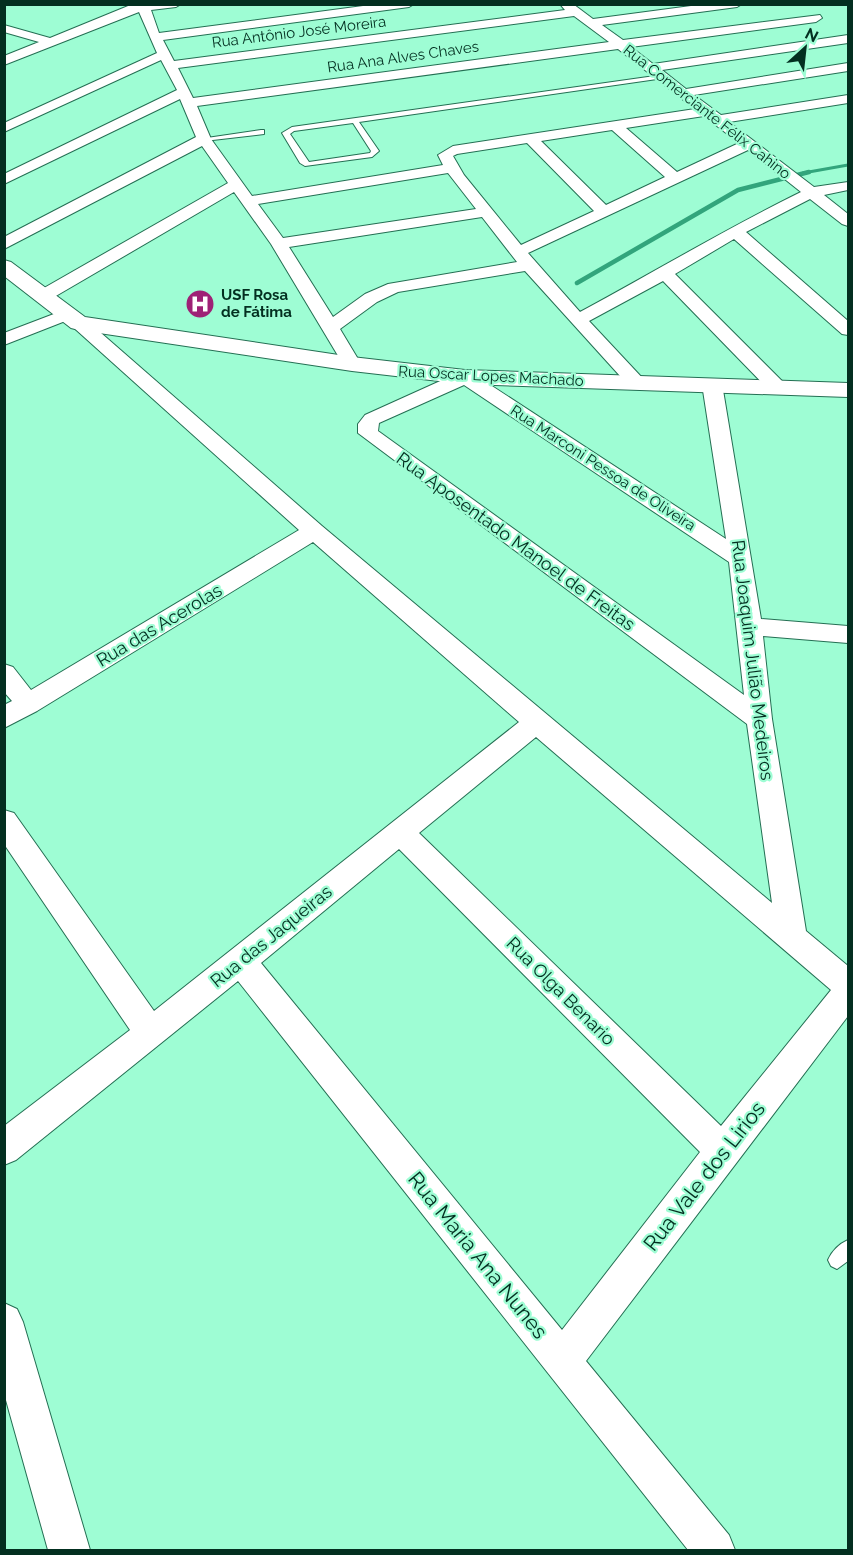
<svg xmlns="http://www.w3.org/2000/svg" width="853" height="1555" font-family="Raleway,sans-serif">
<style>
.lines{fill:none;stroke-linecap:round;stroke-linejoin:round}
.stream-far1{stroke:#32a57c;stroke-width:3}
.stream{stroke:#32a57c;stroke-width:4.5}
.lane-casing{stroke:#246f53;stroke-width:2}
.street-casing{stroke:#246f53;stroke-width:2}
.secondary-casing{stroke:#246f53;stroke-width:2}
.lane{fill:#fff;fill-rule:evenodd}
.street{fill:#fff;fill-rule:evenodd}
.secondary{fill:#fff;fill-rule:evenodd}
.labels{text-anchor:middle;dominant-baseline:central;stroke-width:4.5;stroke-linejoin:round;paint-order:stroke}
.far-street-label{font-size:15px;fill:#032f20;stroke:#9efdd4}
.far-poi-label{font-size:15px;font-weight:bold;fill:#032f20;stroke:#9efdd4;text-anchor:start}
.street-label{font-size:18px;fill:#032f20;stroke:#9efdd4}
.near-street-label{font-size:21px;fill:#032f20;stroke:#9efdd4}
</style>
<rect width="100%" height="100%" fill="#9efdd4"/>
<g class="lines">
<path class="stream-far1" d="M803 173 848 165"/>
<path class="stream" d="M577 283 738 190 809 172"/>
<g class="lane-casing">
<path id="lane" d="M662 75 664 78 359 122 379 151 372 157 305 166 300 163 282 133 292 127ZM353 123 371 151 370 153 309 162 290 134 294 131Z
M261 130H264V134L204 141 200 139Z
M848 1240V1261L837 1269 831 1266 828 1260C832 1251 839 1244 848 1240Z"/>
</g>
<g class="street-casing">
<path id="street" d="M133 4H181L176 7 151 10 159 33 378 4H414L409 7 163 40 174 61 565 10 560 4H573L593 19 706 4H742L737 7 602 25 623 40 820 15 822 18 816 22 631 47 653 64 848 35V43L662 70 686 89 848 63V71L694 95 721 115 848 95V103L729 122 814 187 848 182V190L824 195 848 214V226L842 224 810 199 746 232 848 321V335L842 334 734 239 675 274 783 382 786 386 783 390H769L663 281 589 321 647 383 644 387H630L525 271 398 292 377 302 340 329 361 364 359 368H345L343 364 271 244 234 192 49 300H37L34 296 37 292 228 183 202 146 4 249V237L196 137 180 99 4 184V174L177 90 161 60 4 132V123L157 53 139 12 4 65V56L39 42 4 32V25L50 38ZM574 16 609 42 193 98 178 68ZM618 49 695 109 453 146 438 155 443 165 252 196 211 139 197 106ZM704 116 739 143 677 172 626 128ZM612 130 665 177 606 205 541 141ZM527 143 594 211 521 245 464 175 453 156 457 154ZM748 150 801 192C726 229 654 272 580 312L528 253ZM448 173 476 209 283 238 258 204ZM482 217 517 262 388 284 365 294 333 317 289 247Z
M67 309 73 310 76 314 73 318 4 345V333Z
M79 318 85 319 322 526 772 903 747 724 358 433V424L365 415 458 373H472L726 539 702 384 705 380H719L722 384 761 619 848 626V643L763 636 772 719 806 931 848 966V1016L586 1361 729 1535 735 1550H688L238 981 16 1160 4 1165V1126L130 1030 4 844V810L14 813 154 1011 519 722 313 542 37 711 4 728V705L12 701 4 692V664L13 667 31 690 299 530 73 327 70 323 73 319ZM464 385 729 562 744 695 378 431 379 423ZM536 737 831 990 721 1126 419 833ZM399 849 700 1152 562 1330 261 963Z
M4 1303 17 1309 23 1322 90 1550H48L4 1393Z"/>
</g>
<g class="secondary-casing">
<path id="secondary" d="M4 260 11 262 85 317 352 357 465 370 848 383V397L465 384 352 371 79 330 71 328 4 276Z"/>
</g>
<use href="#lane" class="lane"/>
<use href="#street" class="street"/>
<use href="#secondary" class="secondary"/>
</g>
<defs>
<g id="hospital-disc" transform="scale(1.5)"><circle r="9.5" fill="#9e2176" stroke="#9efdd4"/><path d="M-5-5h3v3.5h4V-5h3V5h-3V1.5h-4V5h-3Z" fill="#fff"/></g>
</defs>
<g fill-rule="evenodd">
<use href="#hospital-disc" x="200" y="304"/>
</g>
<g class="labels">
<g class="far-street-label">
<text transform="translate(299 32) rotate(-7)">Rua Antônio José Moreira</text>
<text transform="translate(403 57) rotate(-8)">Rua Ana Alves Chaves</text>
<text transform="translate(707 112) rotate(38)">Rua Comerciante Félix Cahino</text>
<text transform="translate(491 376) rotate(3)">Rua Oscar Lopes Machado</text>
<text transform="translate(603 468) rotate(33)">Rua Marconi Pessoa de Oliveira</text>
</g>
<g class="far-poi-label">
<text x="221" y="295">USF Rosa<tspan x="221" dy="17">de Fátima</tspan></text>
</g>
<g class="street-label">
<text transform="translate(516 541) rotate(36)">Rua Aposentado Manoel de Freitas</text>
<text transform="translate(159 625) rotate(-31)">Rua das Acerolas</text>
<text transform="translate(753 660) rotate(83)">Rua Joaquim Julião Medeiros</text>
<text transform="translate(271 936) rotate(-39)">Rua das Jaqueiras</text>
<text transform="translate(561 991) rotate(45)">Rua Olga Benario</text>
</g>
<g class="near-street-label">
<text transform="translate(704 1176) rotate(-52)">Rua Vale dos Lirios</text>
<text transform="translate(478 1255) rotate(51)">Rua Maria Ana Nunes</text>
</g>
</g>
<rect width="853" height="1555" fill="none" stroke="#032f20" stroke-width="12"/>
<g transform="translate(805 48) rotate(27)" stroke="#9efdd4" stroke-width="4.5" paint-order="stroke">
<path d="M0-4.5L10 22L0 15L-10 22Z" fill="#032f20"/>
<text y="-9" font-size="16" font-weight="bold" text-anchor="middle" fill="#032f20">N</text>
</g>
</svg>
